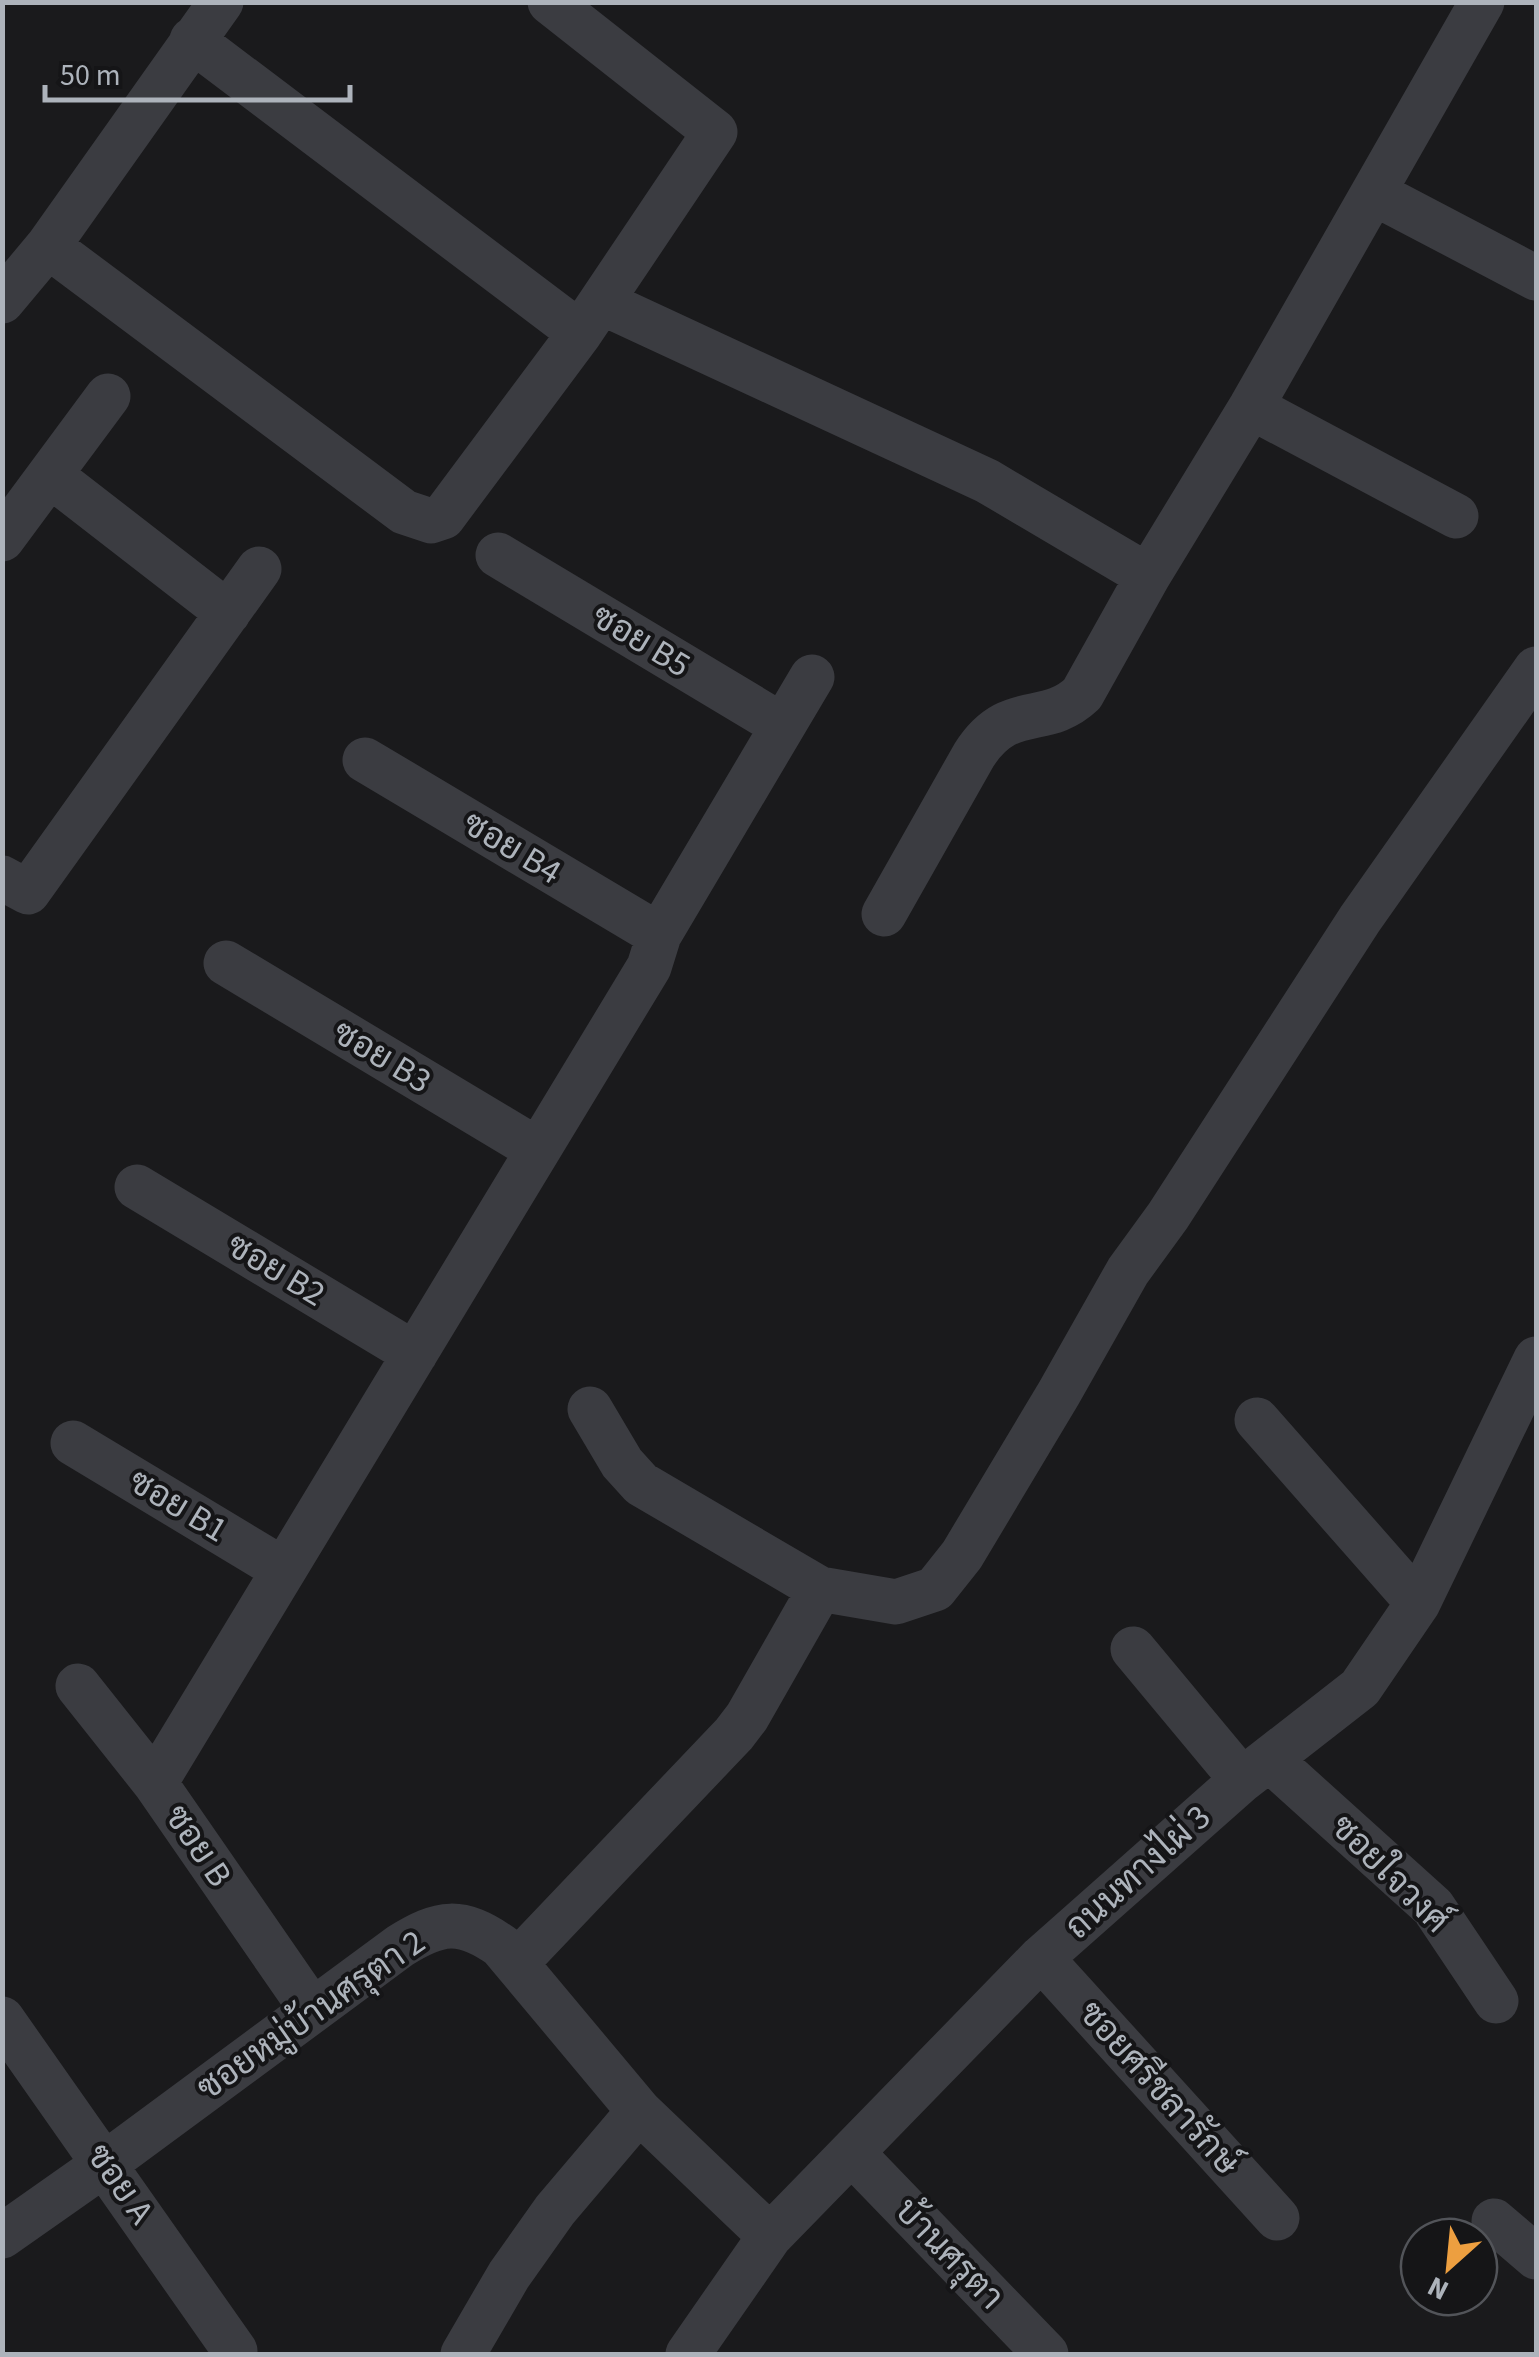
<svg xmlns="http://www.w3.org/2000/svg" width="1539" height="2357" font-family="'Source Sans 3',Sarabun,sans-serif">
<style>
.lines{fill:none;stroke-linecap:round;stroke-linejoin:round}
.minor{stroke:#3b3c41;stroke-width:45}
.labels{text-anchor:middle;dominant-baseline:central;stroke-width:8;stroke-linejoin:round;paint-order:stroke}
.street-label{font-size:35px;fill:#adb3bb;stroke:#151517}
</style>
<rect width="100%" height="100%" fill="#1a1a1c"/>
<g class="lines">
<path class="minor" d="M192 40 580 333
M1374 193 1536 278
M48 246 404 512 431 521 443 517 580 333 715 132 550 2
M2 301 48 246 221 2
M601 302 987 481 1148 576
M1251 407 1456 516
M50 475 228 613
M2 539 108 396
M498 555 783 726
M365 760 659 935
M2 878 28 892 259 569
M884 914 974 755C1009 700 1045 729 1082 694L1148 576 1251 407 1482 2
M226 963 538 1150
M137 1187 415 1354
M590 1409 622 1463 641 1484 820 1589 896 1602 935 1589 962 1555 1059 1393 1128 1271 1168 1216 1360 919 1536 669
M1257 1420 1418 1603
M73 1443 284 1570
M1133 1649 1242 1780
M78 1686 155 1783 312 2010
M1269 1759 1433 1907 1496 2001
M155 1783 649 967 659 935 812 677
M1041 1958 1277 2218
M517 1962 734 1734 747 1717 820 1589
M2 2019 235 2351
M852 2153 1046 2354
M1494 2221 1536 2257
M2 2236 106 2163 400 1946C440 1921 461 1918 501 1946L639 2111 770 2236
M463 2354 509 2275 555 2210 639 2111
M688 2354 770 2236 1041 1958 1242 1780 1360 1688 1418 1603 1536 1359"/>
</g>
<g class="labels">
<g class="street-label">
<text transform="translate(641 641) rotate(31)">ซอย B5</text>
<text transform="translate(512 848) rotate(31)">ซอย B4</text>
<text transform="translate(382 1057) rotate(31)">ซอย B3</text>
<text transform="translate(276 1270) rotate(31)">ซอย B2</text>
<text transform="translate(178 1506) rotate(31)">ซอย B1</text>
<text transform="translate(198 1846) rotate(56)">ซอย B</text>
<text transform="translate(1138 1872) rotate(-42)">ถนนทางไผ่ 3</text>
<text transform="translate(1390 1874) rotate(45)">ซอยใจวงศ์</text>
<text transform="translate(311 2015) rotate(-35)">ซอยหมู่บ้านศรุตา 2</text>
<text transform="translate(1159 2088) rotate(48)">ซอยศรีชลารักษ์</text>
<text transform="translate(120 2184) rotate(55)">ซอย A</text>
<text transform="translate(949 2254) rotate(46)">บ้านศรุตา</text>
</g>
</g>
<rect width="1539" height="2357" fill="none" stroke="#adb3bb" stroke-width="10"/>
<g transform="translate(1449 2267) rotate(207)"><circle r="48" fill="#151517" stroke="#525459" stroke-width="2.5"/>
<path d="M0-8L18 38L0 25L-18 38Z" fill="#ed9f40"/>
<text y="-15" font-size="28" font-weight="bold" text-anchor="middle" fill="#adb3bb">N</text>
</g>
<path d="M45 85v15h305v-15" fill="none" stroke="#adb3bb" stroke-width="5"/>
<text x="60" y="85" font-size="30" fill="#adb3bb" stroke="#151517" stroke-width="8" paint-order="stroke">50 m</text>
</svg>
